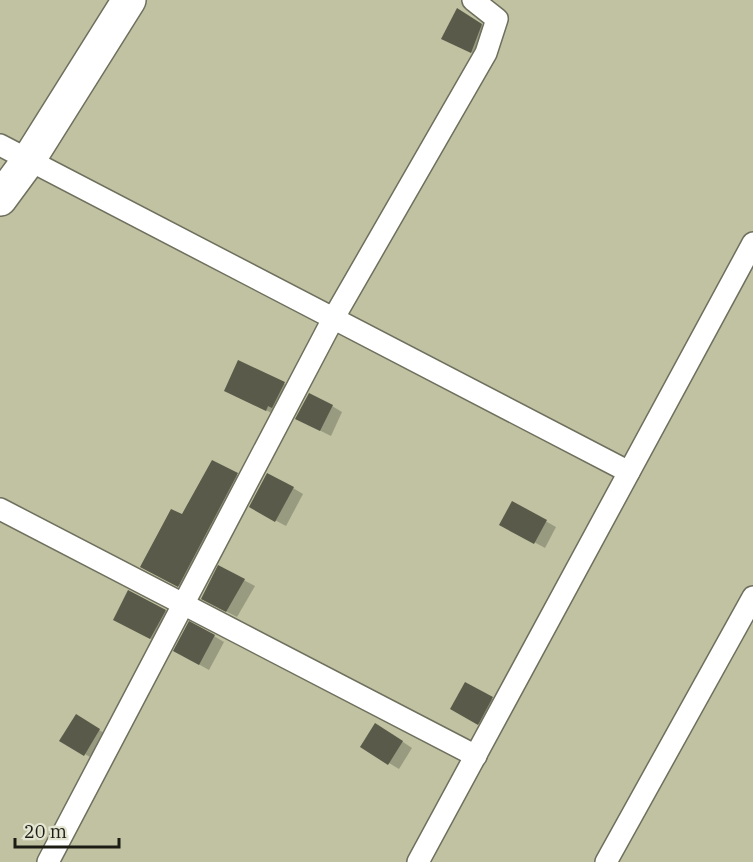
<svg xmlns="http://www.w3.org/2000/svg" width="753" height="862" viewBox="0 0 753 862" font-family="'IBM Plex Serif',serif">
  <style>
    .green { fill: #c0c2a2 }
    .shadow { fill: #0003 }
    .building { fill: #595a49 }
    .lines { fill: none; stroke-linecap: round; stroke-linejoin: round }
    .lane-casing { stroke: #6e6f5d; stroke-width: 24 }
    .street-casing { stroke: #6e6f5d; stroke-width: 36 }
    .lane { stroke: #fff; stroke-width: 21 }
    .street { stroke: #fff; stroke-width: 33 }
  </style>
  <rect width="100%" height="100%" fill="#e5e6d2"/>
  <rect class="green" x="0" y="0" width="753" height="862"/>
  <g class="shadow">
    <path d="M468 16 491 31 481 57 453 44Z"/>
    <path d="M239 362 295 389 276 415 235 396Z"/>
    <path d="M332 406 342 412 331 436 307 424Z"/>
    <path d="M237 475 247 480 188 591 152 572 183 516Z"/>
    <path d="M293 488 303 494 286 526 250 507Z"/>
    <path d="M513 503 556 527 545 548 501 524Z"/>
    <path d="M219 567 255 586 237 617 212 604Z"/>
    <path d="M165 611 175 617 161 644 125 625Z"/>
    <path d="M214 636 224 642 209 670 175 651Z"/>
    <path d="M466 684 502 704 488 729 452 708Z"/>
    <path d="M76 716 109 736 95 760 61 740Z"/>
    <path d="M385 730 412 748 399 769 389 763Z"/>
  </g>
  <g class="building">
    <path d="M457 8 482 24 471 53 441 39Z"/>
    <path d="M238 360 285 382 272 408 268 406 266 411 224 391Z"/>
    <path d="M309 393 333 405 320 431 295 419Z"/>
    <path d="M212 460 238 473 178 587 140 567 171 509 182 514Z"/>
    <path d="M267 473 294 487 275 522 249 507Z"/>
    <path d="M512 501 547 520 534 544 499 525Z"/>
    <path d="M218 565 245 579 226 612 201 599Z"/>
    <path d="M128 590 166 610 150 639 113 620Z"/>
    <path d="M189 621 215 635 199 665 173 651Z"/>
    <path d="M465 682 493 697 478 725 450 709Z"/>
    <path d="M76 714 100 729 84 756 59 741Z"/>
    <path d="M375 723 403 741 388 765 360 747Z"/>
  </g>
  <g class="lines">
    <defs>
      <g id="lane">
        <path d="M0 145 629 472"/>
        <path d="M0 509 476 756"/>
        <path d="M48 862 333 319 486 53 497 19 473 0"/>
        <path d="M418 862 753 243"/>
        <path d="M606 862 753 597"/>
      </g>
      <path id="street" d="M0 199 28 161 129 0"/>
    </defs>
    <use href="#lane" class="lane-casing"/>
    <use href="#street" class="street-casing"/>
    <use href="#lane" class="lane"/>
    <use href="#street" class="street"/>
  </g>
  <path d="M15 838v9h104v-9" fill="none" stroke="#1c1c15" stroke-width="3"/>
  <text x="24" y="838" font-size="18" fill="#1c1c15" stroke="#e5e6d2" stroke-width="4.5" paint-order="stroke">20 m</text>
</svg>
